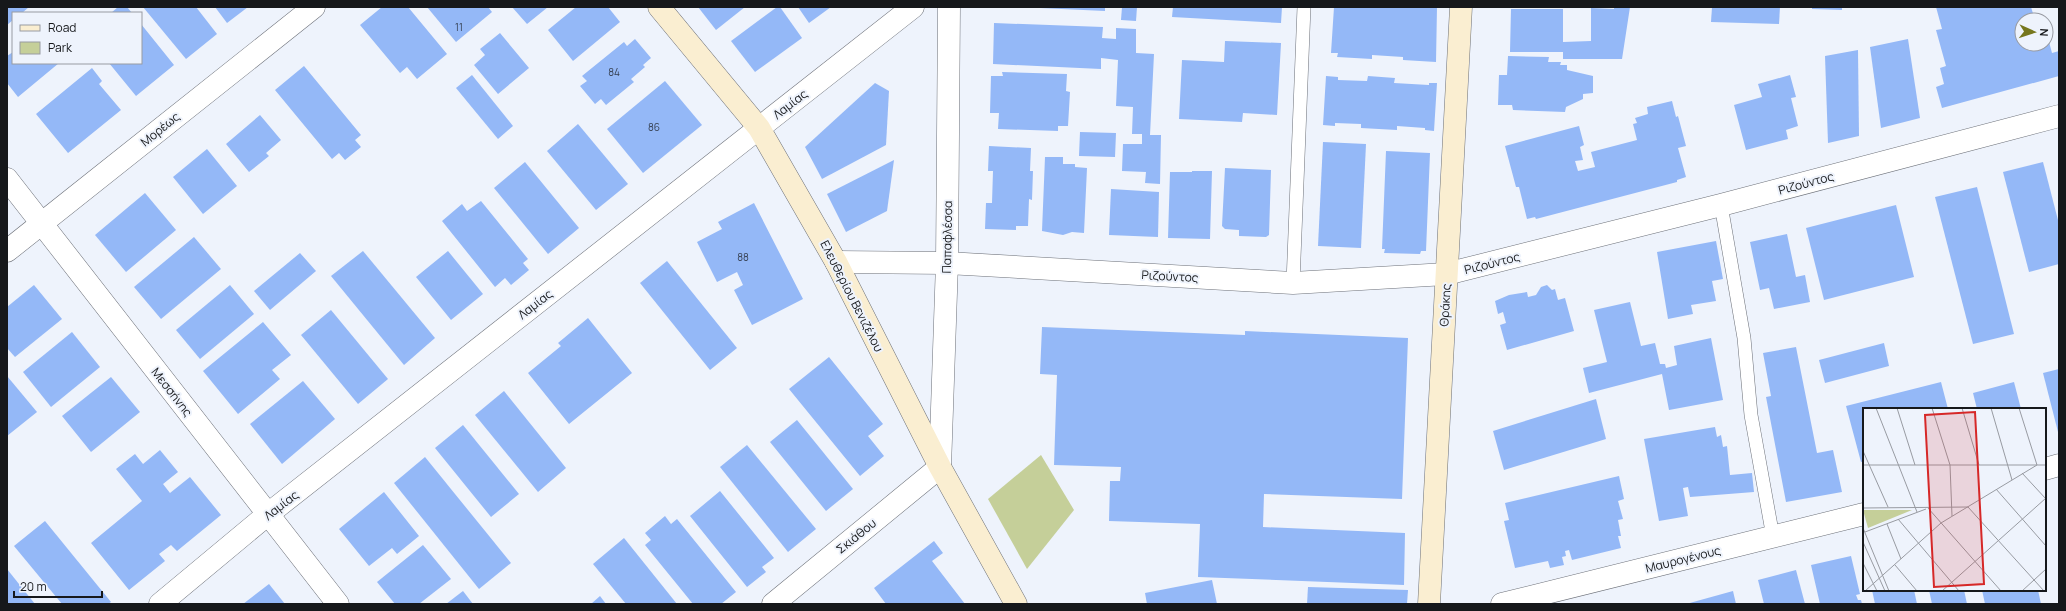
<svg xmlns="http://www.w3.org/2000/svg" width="2066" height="611" viewBox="0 0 2066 611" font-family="Manrope,sans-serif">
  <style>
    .green { fill: #c5cf99 }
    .building { fill: #94b8f7 }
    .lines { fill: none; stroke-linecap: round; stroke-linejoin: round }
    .lane-casing { stroke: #6d7179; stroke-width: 14 }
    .street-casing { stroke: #6d7179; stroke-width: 23 }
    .secondary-casing { stroke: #6d7179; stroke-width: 23 }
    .lane { stroke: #fff; stroke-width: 13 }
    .street { stroke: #fff; stroke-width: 22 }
    .secondary { stroke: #faeed1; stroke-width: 22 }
    .labels { text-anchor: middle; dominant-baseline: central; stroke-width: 4; stroke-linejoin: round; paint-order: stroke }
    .number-label { font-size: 10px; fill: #364052 }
    .street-label { font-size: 12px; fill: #16181b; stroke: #eef3fc }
    .inset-road { fill: none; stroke: #989ba2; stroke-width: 1 }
    .view { fill: #d62828; fill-opacity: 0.15; stroke: #d62828; stroke-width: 2 }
    .inset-edge { fill: none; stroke: #16181b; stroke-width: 2 }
  </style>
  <rect width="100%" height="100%" fill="#eef3fc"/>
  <path class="green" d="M1041 455 1074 510 1027 569 988 499Z"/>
  <g class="building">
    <path d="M7 7H29L22 13H13V20L7 25Z"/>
    <path d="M118 7H127L132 13H111Z"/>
    <path d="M143 7H196L217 34 186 59Z"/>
    <path d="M215 7H248L227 23Z"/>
    <path d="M382 7H408L447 54 417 79 407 67 400 73 360 25Z"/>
    <path d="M427 7H488L492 12 456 42Z"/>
    <path d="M512 7H548L527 24Z"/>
    <path d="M576 7H608L620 22 573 61 548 30Z"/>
    <path d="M698 7H745L716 30Z"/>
    <path d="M777 7H780L802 38 755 72 731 41Z"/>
    <path d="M798 7H831L809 23Z"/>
    <path d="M1018 7H1105V11Z"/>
    <path d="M1122 7H1137L1136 21 1121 20Z"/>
    <path d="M1173 7H1282L1281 23 1172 17Z"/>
    <path d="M1334 7H1437L1436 62 1403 60V57L1372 55V59L1337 57 1338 53H1331Z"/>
    <path d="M1614 7H1630L1622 59H1563V52H1510L1511 9H1563V42L1591 41V8L1614 9Z"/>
    <path d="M1712 7H1780L1779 24 1711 22Z"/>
    <path d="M1812 7H1842V10L1812 9Z"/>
    <path d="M1936 7H2031L2035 20H2022V44H2046V38H2048L2052 53 2059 51V76L1942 108 1936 87 1944 84 1940 68 1946 66 1936 30 1942 29Z"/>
    <path d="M994 23 1103 27 1102 38 1116 39V28L1136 29V53L1154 54 1150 135H1161L1160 184 1145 183 1146 172 1122 171 1123 144H1142V134H1132L1133 107 1116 106 1118 60 1101 58V69L993 64Z"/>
    <path d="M141 24 174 65 136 96 109 63H141Z"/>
    <path d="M500 33 529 68 498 94 474 65 485 55 480 49Z"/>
    <path d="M635 39 651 58 643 65 645 67 631 79 634 82 606 105 601 99 595 104 580 86 587 81 582 76 624 42 627 46Z"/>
    <path d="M1908 39 1920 118 1881 128 1870 47Z"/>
    <path d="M1225 41 1281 43 1277 115 1243 113 1242 122 1179 119 1182 60 1224 62Z"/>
    <path d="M1858 50 1859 136 1828 143 1825 56Z"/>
    <path d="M13 52V63H59L18 97 7 83V56Z"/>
    <path d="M1508 56 1549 57 1548 62H1561L1560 65H1567V70L1593 76V93L1583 94V99L1566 107 1565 112 1513 110 1512 105H1498L1499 75H1507Z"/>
    <path d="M304 66 361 135 355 140 361 147 345 160 339 153 332 159 275 90Z"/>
    <path d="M92 68 102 81 99 84 121 110 68 153 36 114Z"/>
    <path d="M1002 72 1067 74 1066 91 1070 92 1068 126H1058V131L998 129 999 113H990L991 76H1003Z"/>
    <path d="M472 75 513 126 498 139 456 88Z"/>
    <path d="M1790 75 1796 97 1791 98 1798 126 1786 130 1788 139 1746 150 1734 105 1762 97 1758 84Z"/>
    <path d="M1326 76 1338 77V80L1367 81 1368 76 1395 78 1394 83 1429 85V83H1437L1434 131 1425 130V128L1397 126V130L1361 128V124L1335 123V126L1323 125Z"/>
    <path d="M665 81 702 125 643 173 607 129Z"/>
    <path d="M875 83 889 91 886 145 822 179 805 147Z"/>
    <path d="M1672 101 1676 117 1678 116 1686 146 1678 148 1686 177 1677 180V182L1536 219 1535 217 1527 219 1519 187H1516L1505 146 1579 126 1584 145 1580 147 1583 160 1575 161 1578 171 1595 167 1591 152 1637 140 1633 124 1637 123 1635 118 1648 114 1647 107Z"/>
    <path d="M260 115 281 140 266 153 269 156 249 172 226 144Z"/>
    <path d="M578 124 628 184 596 210 547 151Z"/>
    <path d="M1080 132 1116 133 1115 157 1079 156Z"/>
    <path d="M1323 142 1366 144 1361 248 1318 246Z"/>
    <path d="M989 146 1031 148 1030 171H1033L1032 200 1029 199 1028 226H1016V230L985 229 986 203H992L993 171H988Z"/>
    <path d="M207 149 237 186 203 214 173 177Z"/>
    <path d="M1386 151 1430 153 1426 251H1421L1420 254 1384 253 1385 249H1382Z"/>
    <path d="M1045 157H1063V164H1075V167L1087 168 1084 233 1072 232 1063 235 1042 231Z"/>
    <path d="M894 160 887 211 846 232 827 194Z"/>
    <path d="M525 162 579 228 548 254 494 188Z"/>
    <path d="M2043 162 2059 224V264L2029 272 2003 172Z"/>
    <path d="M1225 168 1271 170 1269 235 1266 237 1239 236V230L1225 229 1222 226Z"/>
    <path d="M1192 171H1212L1210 239 1168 238 1170 172H1192Z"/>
    <path d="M1977 187 2014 334 1973 344 1935 197Z"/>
    <path d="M1111 189 1159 192 1158 237 1109 235Z"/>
    <path d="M145 193 176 230 126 272 95 235Z"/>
    <path d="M481 201 528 259 523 263 529 270 511 285 505 278 495 287 442 221 462 204 467 211Z"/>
    <path d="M754 203 803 299 752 325 734 290 743 285 737 272 717 282 697 242 722 229 718 222Z"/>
    <path d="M1896 205 1914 277 1824 300 1806 228Z"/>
    <path d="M1787 234 1796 277 1805 275 1810 302 1774 309 1769 288 1760 290 1750 242Z"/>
    <path d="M194 237 221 269 161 319 134 287Z"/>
    <path d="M1716 241 1723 279 1712 281 1716 301 1691 305 1693 314 1668 319 1657 252Z"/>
    <path d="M363 251 435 338 404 365 331 276Z"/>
    <path d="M448 251 483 294 451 320 416 277Z"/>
    <path d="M300 253 316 271 270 310 254 291Z"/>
    <path d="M667 261 737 348 710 370 640 283Z"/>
    <path d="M34 285 62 319 15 357 7 348V307Z"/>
    <path d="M230 285 254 314 200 359 176 330Z"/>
    <path d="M1547 285 1552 290 1555 289 1558 300 1565 298 1574 331 1507 350 1500 325 1506 323 1503 312 1498 314 1495 301 1509 295 1527 292 1528 297 1536 295 1541 287Z"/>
    <path d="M1630 302 1641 346 1655 343 1660 364H1665L1666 368 1677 365 1674 346 1711 338 1723 400 1669 410 1662 374 1589 393 1583 368 1607 362 1594 310Z"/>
    <path d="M331 310 388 379 358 404 301 335Z"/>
    <path d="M588 318 632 373 569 424 528 373 561 346 558 343Z"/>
    <path d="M263 322 291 355 272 370 280 379 238 414 203 371Z"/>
    <path d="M1042 327 1245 335V331L1408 338 1402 499 1264 494 1263 527 1405 533 1404 585 1198 577 1200 524 1109 521 1110 481H1120L1121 467 1054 465 1057 375 1040 374Z"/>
    <path d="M72 332 100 367 51 407 23 372Z"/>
    <path d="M1884 343 1889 366 1825 383 1819 360Z"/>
    <path d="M1796 347 1817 453 1833 450 1842 492 1786 502 1766 397 1771 396 1763 353Z"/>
    <path d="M829 357 883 424 868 436 884 456 860 476 789 389Z"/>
    <path d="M2059 369V432H2058L2043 373Z"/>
    <path d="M7 376 37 412 7 436Z"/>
    <path d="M111 377 140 412 91 452 62 416Z"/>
    <path d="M303 381 335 419 282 464 250 424Z"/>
    <path d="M1941 382 1948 409H1864V461L1861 462 1846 406Z"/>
    <path d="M2014 382 2021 409H1977L1973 393Z"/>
    <path d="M504 391 566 468 538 492 475 415Z"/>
    <path d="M1596 399 1606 439 1504 470 1493 431Z"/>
    <path d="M797 420 853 489 826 511 770 442Z"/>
    <path d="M463 425 519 494 491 517 435 448Z"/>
    <path d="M1715 427 1717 437 1721 435 1723 447 1727 446 1730 475 1752 473 1754 492 1690 497 1688 487 1683 488 1688 516 1659 521 1644 439Z"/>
    <path d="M747 445 816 529 788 552 720 467Z"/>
    <path d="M160 450 178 472 163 484 170 493 190 477 221 515 177 551 171 545 159 554 165 561 129 590 91 543 142 501 116 469 135 454 143 464Z"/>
    <path d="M425 457 511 563 479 589 394 483Z"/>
    <path d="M1619 476 1624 499 1618 501 1623 519 1618 520 1621 536H1618L1621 548 1572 560 1569 550 1565 551 1566 556 1562 557 1564 565 1550 568 1548 561 1515 568 1504 521 1509 520 1505 503Z"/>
    <path d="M720 491 774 558 762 567 766 572 747 587 690 516Z"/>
    <path d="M384 492 419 536 397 554 392 548 369 566 339 529Z"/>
    <path d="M665 516 671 524 677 519 736 592 721 604H693L645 545 651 540 645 533Z"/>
    <path d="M45 521 111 602 108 604H62L14 546Z"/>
    <path d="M624 538 677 604H626L593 564Z"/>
    <path d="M934 541 943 553 932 561 965 604H886L874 588Z"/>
    <path d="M423 545 451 579 419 604H395L377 582Z"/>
    <path d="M1851 556 1860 594 1856 595 1858 600H1861L1862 604H1820L1811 565Z"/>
    <path d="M7 569 35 604H7Z"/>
    <path d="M1796 570 1805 604H1764L1758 580Z"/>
    <path d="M1212 580 1217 604H1147L1145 593Z"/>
    <path d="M269 584 285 604H243Z"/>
    <path d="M1308 587 1408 590 1407 604H1307Z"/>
    <path d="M1872 590H1914L1917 604H1875Z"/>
    <path d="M1929 590H1964L1967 604H1932Z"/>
    <path d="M1982 590H2038L2041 604H1985Z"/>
    <path d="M463 591 473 604H446Z"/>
    <path d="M1733 591 1736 604H1686Z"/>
    <path d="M600 596 606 604H591Z"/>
  </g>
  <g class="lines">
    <defs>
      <g id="lane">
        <path d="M1721 205 1744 338 1751 415 1773 537"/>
        <path d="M1293 283 1304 7"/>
      </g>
      <g id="street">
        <path d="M7 179 338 604"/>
        <path d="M7 251 314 7"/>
        <path d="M836 262 947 263 1293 283 1446 274 1721 205 2059 116"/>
        <path d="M2045 469 2059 465"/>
        <path d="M160 604 267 515 913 7"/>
        <path d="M773 604 940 467 947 263 949 7"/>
        <path d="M1502 604 1864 514"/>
      </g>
      <g id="secondary">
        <path d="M659 7 759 128 836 262 940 467 1016 604"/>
        <path d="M1429 604 1461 7"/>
      </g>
    </defs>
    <use href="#lane" class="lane-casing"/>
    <use href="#street" class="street-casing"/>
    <use href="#secondary" class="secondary-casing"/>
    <use href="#lane" class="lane"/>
    <use href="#street" class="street"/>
    <use href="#secondary" class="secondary"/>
  </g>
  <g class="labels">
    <g class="number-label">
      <text x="459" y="27">11</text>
      <text x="614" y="72">84</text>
      <text x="654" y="127">86</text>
      <text x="743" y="257">88</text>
    </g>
    <g class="street-label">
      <text transform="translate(790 104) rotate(-38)">Λαμίας</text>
      <text transform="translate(160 129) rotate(-39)">Μορέως</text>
      <text transform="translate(1806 183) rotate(-15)">Ριζούντος</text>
      <text transform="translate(947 237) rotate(-89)">Παπαφλέσσα</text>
      <text transform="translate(1492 263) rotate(-14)">Ριζούντος</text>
      <text transform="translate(1170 276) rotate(3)">Ριζούντος</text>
      <text transform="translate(852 296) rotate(63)">Ελευθερίου Βενιζέλου</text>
      <text transform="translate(535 304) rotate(-38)">Λαμίας</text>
      <text transform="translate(1445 305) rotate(-87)">Θράκης</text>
      <text transform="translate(172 392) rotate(52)">Μεσσήνης</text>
      <text transform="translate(281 505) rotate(-38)">Λαμίας</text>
      <text transform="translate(856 536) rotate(-39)">Σκιάθου</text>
      <text transform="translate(1683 559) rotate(-14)">Μαυρογένους</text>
    </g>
  </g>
  <g transform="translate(1863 408)">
    <rect width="183" height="183" fill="#eef3fc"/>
    <path d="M0 102H49L5 120Z" fill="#c5cf99"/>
    <path class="inset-road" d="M13 0 54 104M34 0 52 57M69 0 87 57 89 108M99 0 116 57M128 0 149 72M156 0 174 57M0 43 25 99M0 57H183M159 65 183 91M133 81 183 138M105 99 181 183M0 100 105 99M65 100 138 183M35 111 96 183M24 116 38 151M0 120 26 183M2 124 63 101M0 134 22 183M0 155 14 183M32 157 54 183M2 183 78 115 174 57M79 183 183 90M159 183 183 161"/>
    <path class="view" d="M112 4 121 176 71 179 62 7Z"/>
    <rect width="183" height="183" class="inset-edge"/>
  </g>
  <rect width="2066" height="611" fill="none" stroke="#16181b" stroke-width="16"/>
  <rect x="12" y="12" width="130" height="52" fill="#eef3fc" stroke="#989ba2"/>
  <rect x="20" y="25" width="20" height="6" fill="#faeed1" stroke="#989ba2"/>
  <text x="48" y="32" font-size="12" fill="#16181b">Road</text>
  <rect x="20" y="42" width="20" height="12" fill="#c5cf99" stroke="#989ba2"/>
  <text x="48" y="52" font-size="12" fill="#16181b">Park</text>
  <g transform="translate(2034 32) rotate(93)"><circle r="19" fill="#eef3fc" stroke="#989ba2"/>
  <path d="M0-3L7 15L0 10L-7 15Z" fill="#76771e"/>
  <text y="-6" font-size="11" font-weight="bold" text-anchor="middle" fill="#16181b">N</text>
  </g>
  <path d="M14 591v6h88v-6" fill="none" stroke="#16181b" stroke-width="2"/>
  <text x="20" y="591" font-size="12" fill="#16181b" stroke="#eef3fc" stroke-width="3" paint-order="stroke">20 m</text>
</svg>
